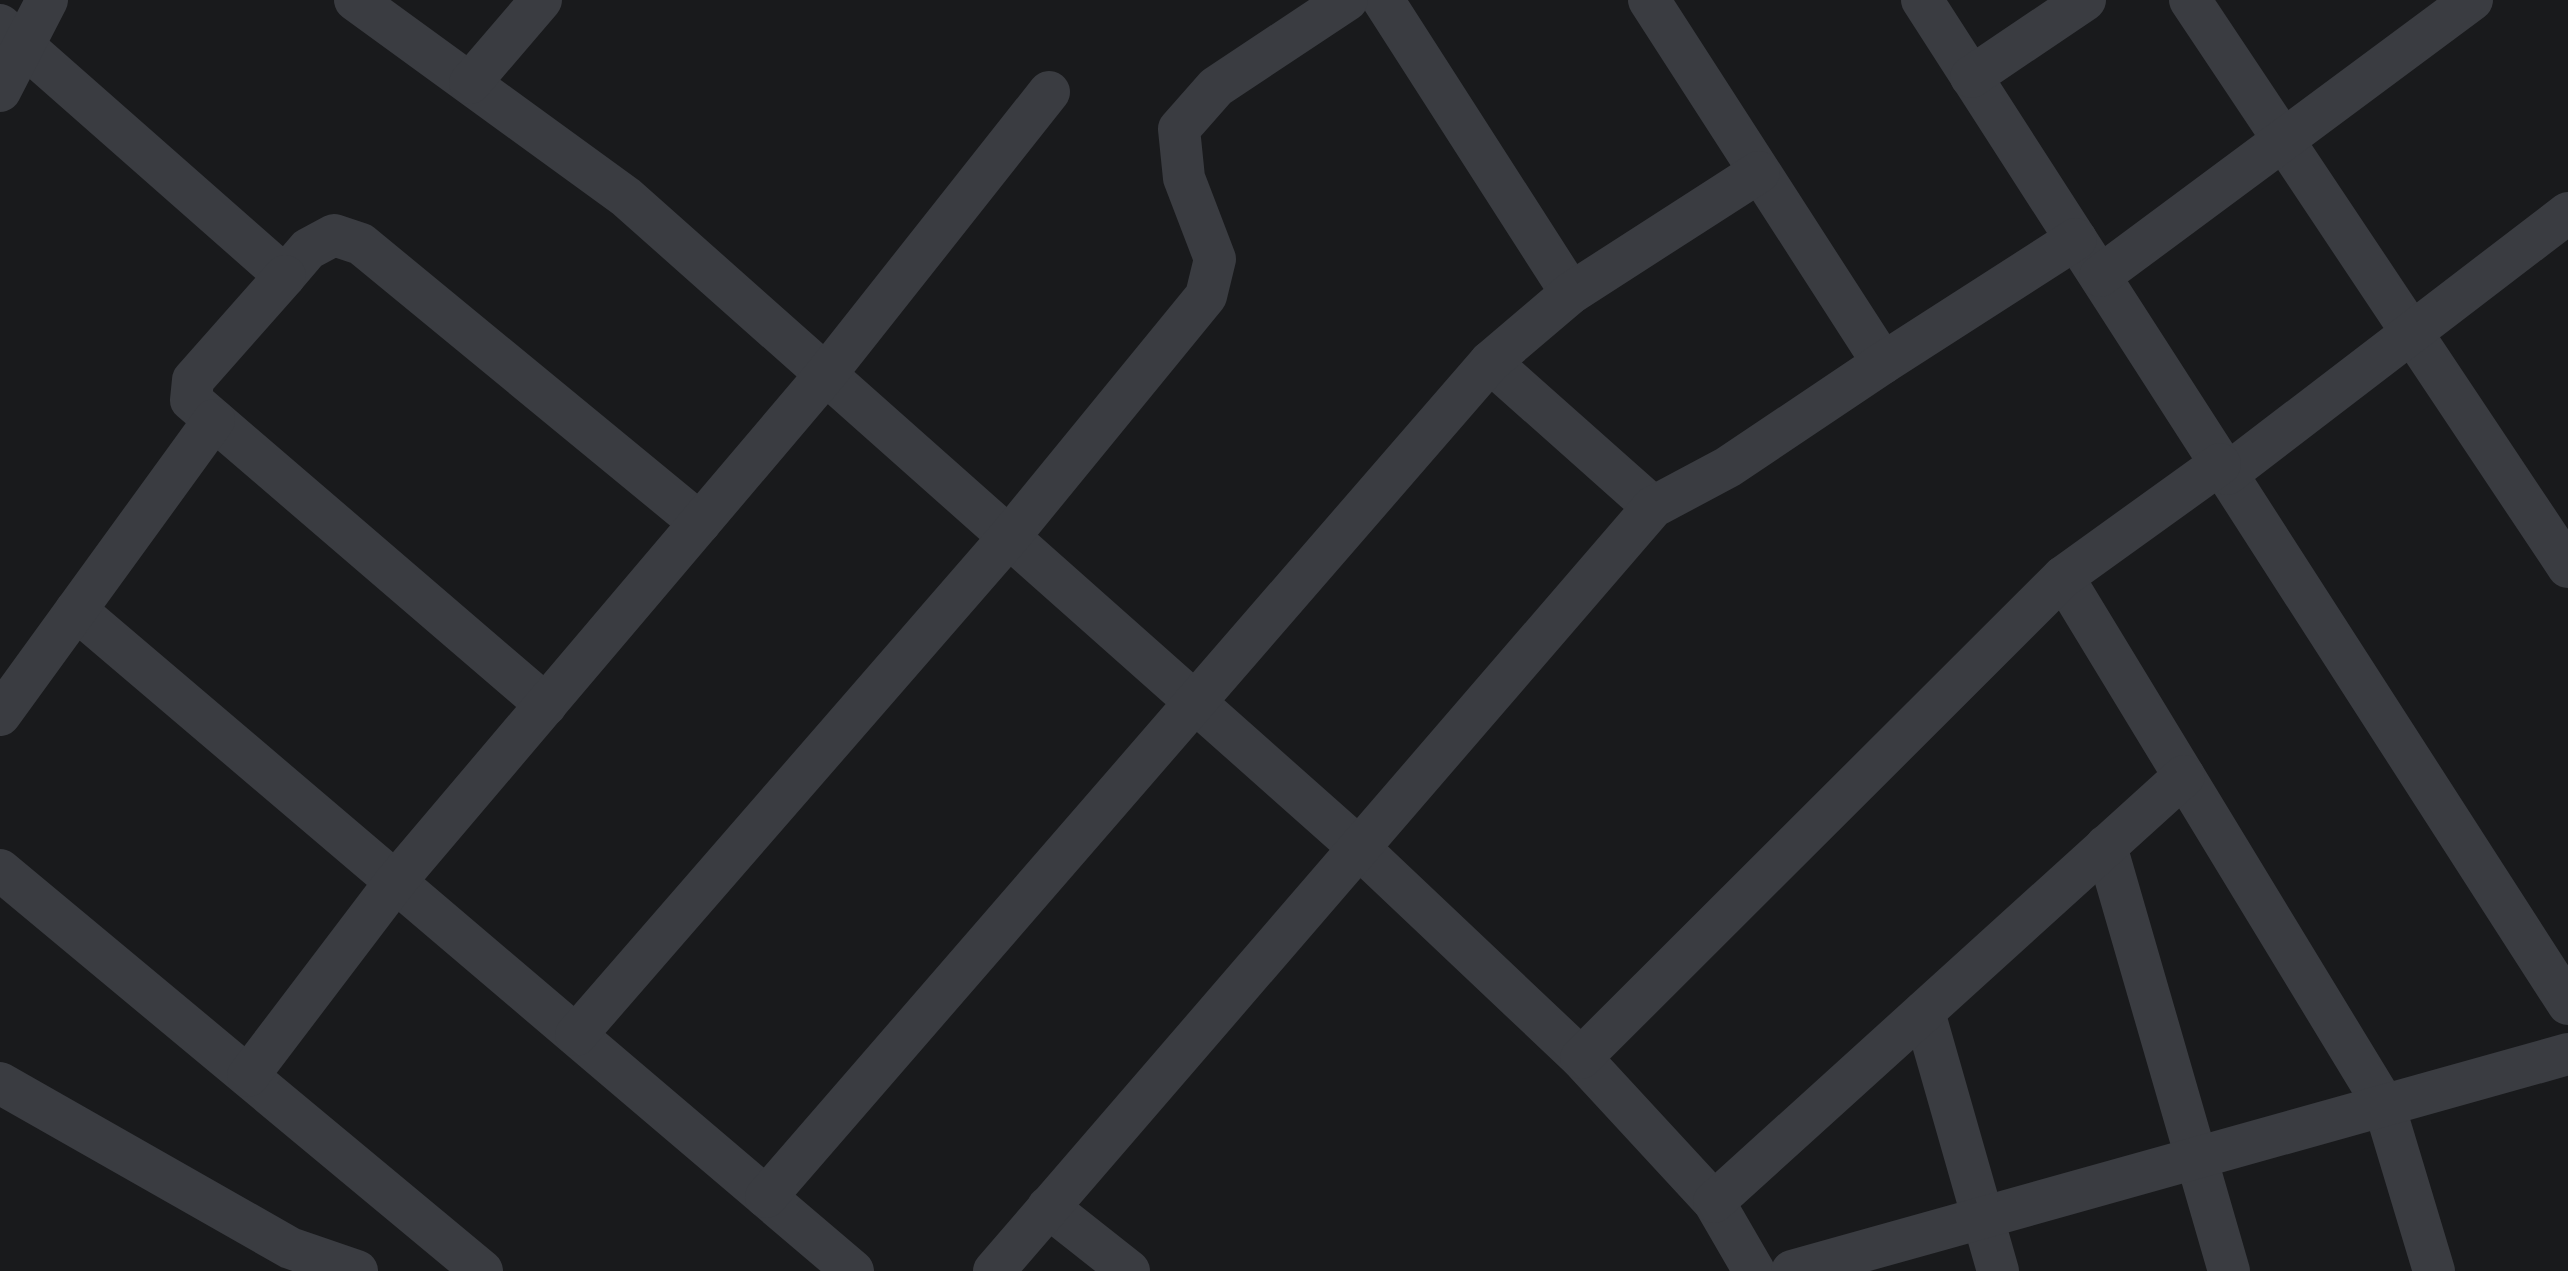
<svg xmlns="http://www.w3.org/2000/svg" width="2568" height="1271" viewBox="0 0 2568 1271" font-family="'PT Sans Narrow',sans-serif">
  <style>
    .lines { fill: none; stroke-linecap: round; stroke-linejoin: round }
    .minor { stroke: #3a3c41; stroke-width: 42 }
  </style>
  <rect width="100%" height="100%" fill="#191a1c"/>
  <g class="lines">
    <g class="minor">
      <path d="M355 0 626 197 1358 847 1581 1058 1714 1202 1754 1271"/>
      <path d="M1383 0 1571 293"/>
      <path d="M1649 0 1883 363"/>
      <path d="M1922 0 2568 1004"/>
      <path d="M2190 0 2568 567"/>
      <path d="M0 25 285 276 308 249 334 235 361 244 700 523"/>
      <path d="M1971 77 2085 0"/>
      <path d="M470 83 541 0"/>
      <path d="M0 91 47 0"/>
      <path d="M285 276 193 380 191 400 546 705"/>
      <path d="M2100 276 2472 0"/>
      <path d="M1490 362 1653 507"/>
      <path d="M2227 474 2568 213"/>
      <path d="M2063 577 2384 1105 2434 1271"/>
      <path d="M76 610 853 1271"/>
      <path d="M0 715 214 420"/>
      <path d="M2106 846 2229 1271"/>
      <path d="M0 870 482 1271"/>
      <path d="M1924 1012 1998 1271"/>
      <path d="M576 1035 1009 537 1206 296 1215 259 1184 178 1179 129 1216 87 1347 0"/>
      <path d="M1581 1058 2063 577 2220 464"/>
      <path d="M248 1076 396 881 826 374 1049 92"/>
      <path d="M0 1083 290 1248 357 1271"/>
      <path d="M766 1197 1490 362 1571 293 1759 172"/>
      <path d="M1714 1202 2184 776"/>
      <path d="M1048 1207 1129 1271"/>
      <path d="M994 1271 1653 507 1728 467 1883 363 2076 239"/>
      <path d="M1792 1271 2568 1054"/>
    </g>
  </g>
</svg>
